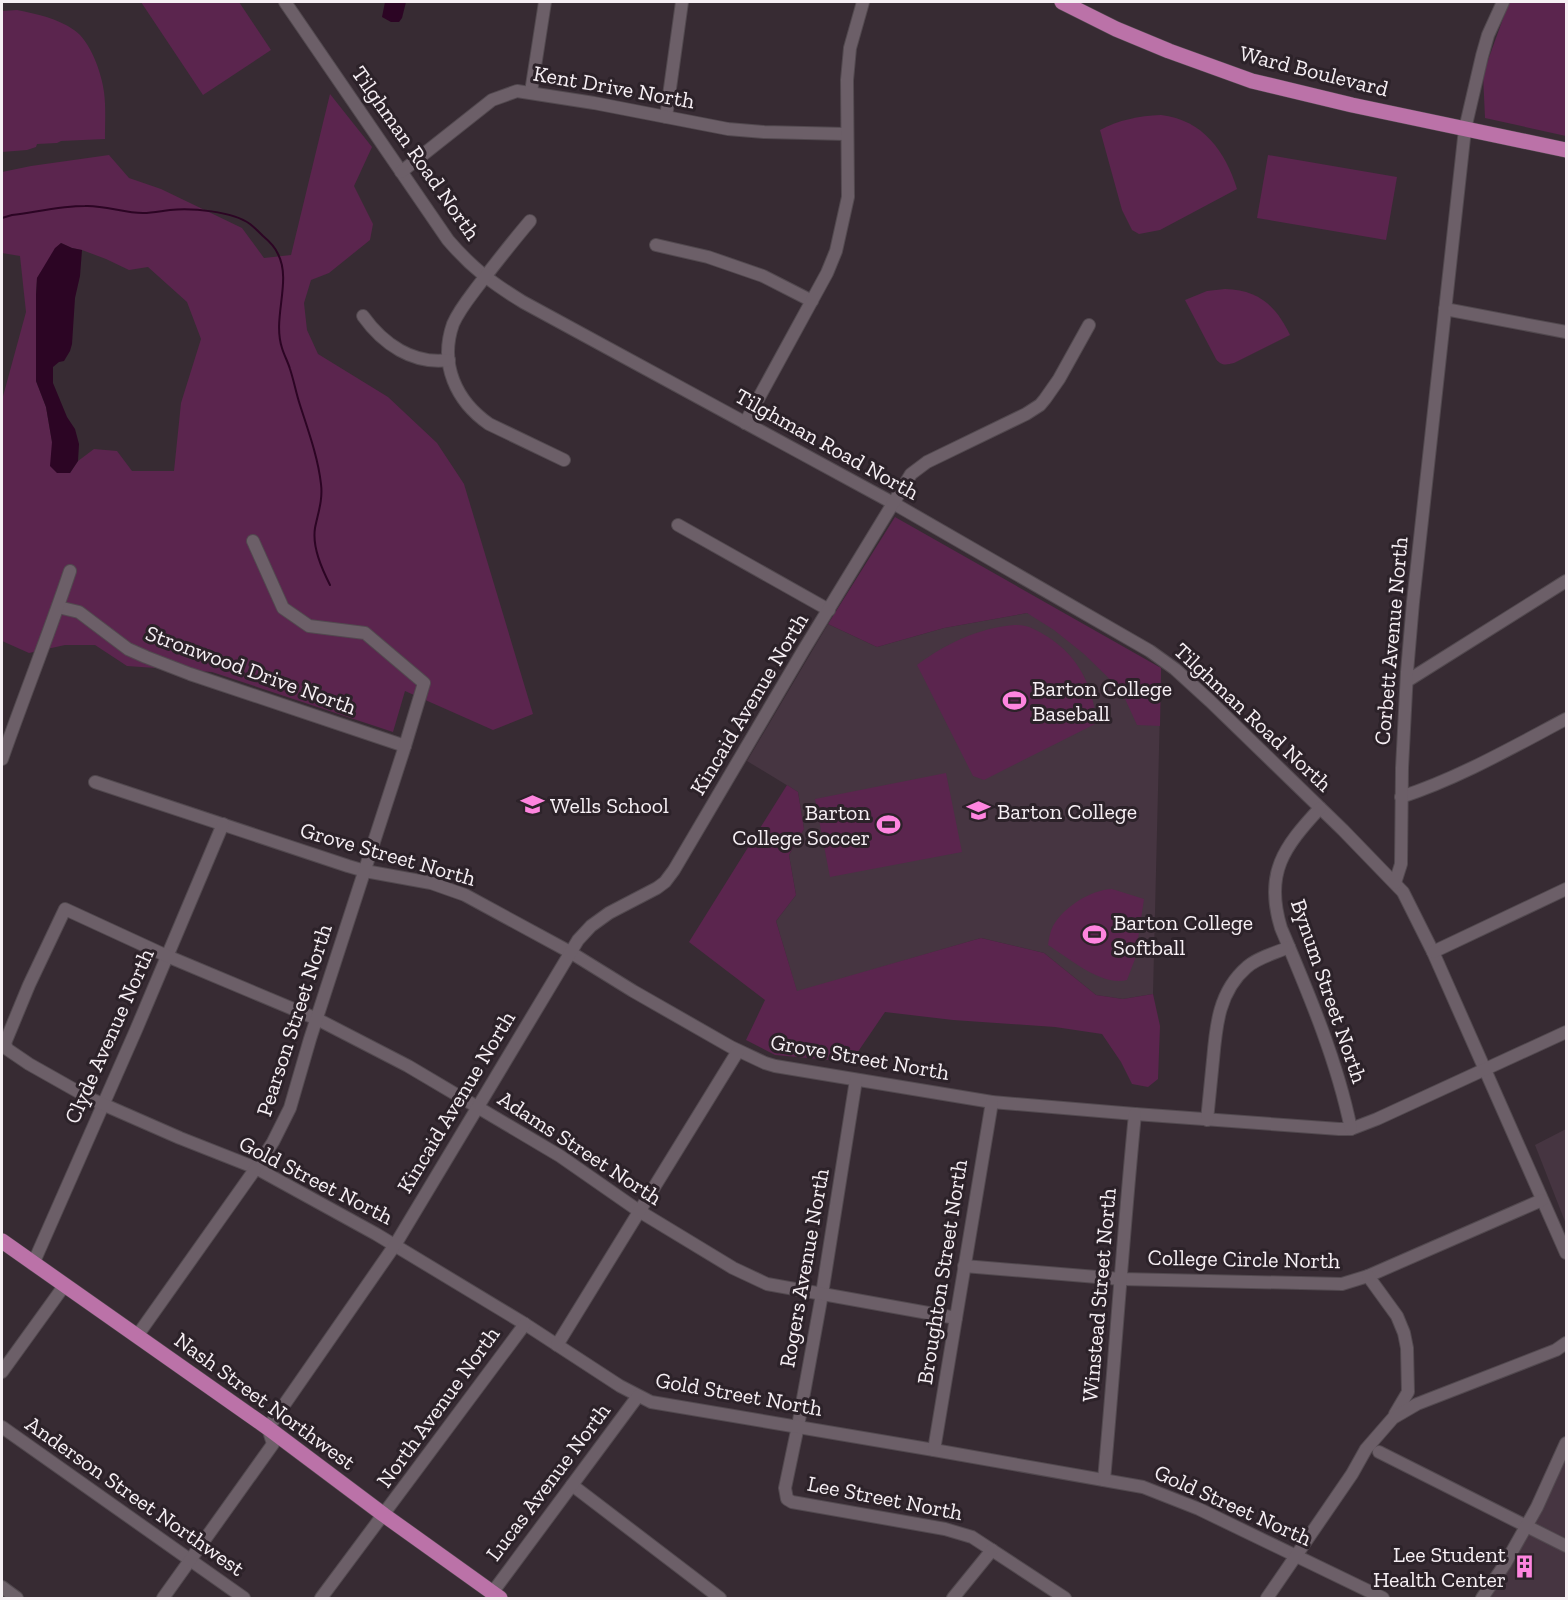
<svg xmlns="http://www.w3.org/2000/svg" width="1568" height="1600" viewBox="0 0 1568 1600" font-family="'Zilla Slab',serif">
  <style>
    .built { fill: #463541 }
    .green { fill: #5b254e; fill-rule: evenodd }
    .water { fill: #2c0524 }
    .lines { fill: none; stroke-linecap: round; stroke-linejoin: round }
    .stream { stroke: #2c0524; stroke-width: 2 }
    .minor-casing { stroke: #52494f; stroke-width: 14 }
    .major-casing { stroke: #52494f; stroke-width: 16 }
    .minor { stroke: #6c5f68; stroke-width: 12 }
    .major { stroke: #bb72a8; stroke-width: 15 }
    .labels { text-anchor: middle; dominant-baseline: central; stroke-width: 6; stroke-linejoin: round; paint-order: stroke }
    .street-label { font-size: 22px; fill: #f6eff4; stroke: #2c2229 }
    .poi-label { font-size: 22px; fill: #f6eff4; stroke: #2c2229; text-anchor: start }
  </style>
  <rect width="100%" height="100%" fill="#372b33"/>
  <g class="built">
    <path d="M1027 613 1161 668 1153 994 1123 999 1096 995 1044 953 981 938 797 992 776 921 796 895 789 855 804 829 798 792 747 761 828 624 877 647 944 628Z"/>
    <path d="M1566 1129V1224L1535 1145Z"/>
    <path d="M1566 1456V1598H1488Z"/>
  </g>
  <g class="green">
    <path d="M141 2H239L271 50 203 95Z"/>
    <path d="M1509 2H1566V136L1485 118 1483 74Z"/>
    <path d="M17 10C37 14 57 18 74 30 90 40 102 74 104 92 106 107 105 123 105 139L61 141 57 143 37 144 36 147 27 150 2 152V11Z"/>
    <path d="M330 94 372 147 354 186 373 224 370 240 329 273 311 280 304 303 307 330 318 354 388 397 437 443 464 484 533 714 493 730 405 691 393 732 212 672 127 666 95 645H65L29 653 2 641V400L26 312 20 256 2 253V172L31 166 109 155 129 178 161 189 242 228 264 258 291 255ZM61 243 72 248 82 250 106 259 129 270 148 267 187 302 201 339 181 403 174 471H132L117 451 94 449 78 461 70 473 52 454V442L46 407 36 381V295L37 278Z"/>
    <path d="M1161 115C1203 120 1225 151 1237 189L1160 230 1139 234 1132 230 1122 210 1100 130C1119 120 1138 116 1161 115Z"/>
    <path d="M1268 155 1397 177 1386 240 1257 218Z"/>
    <path d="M1225 289C1259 290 1276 306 1290 335L1234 363C1226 365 1221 366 1216 359L1185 300 1207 291Z"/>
    <path d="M895 517 1161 668 1160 726 1137 725 1121 690 1084 654 1054 630 1027 613 944 628 877 647 828 624Z"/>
    <path d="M1014 625C1027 624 1037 630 1048 637 1080 658 1092 686 1097 723L984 780 973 776 917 665C945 644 978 628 1014 625Z"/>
    <path d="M946 773 962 852 830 877 815 799Z"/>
    <path d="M787 785 798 792 804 829 789 855 796 895 776 921 797 991 981 938 1044 953 1096 995 1123 999 1153 994 1160 1026 1158 1079 1148 1087 1132 1084 1121 1062 1102 1034 1055 1027 953 1020 885 1012 851 1062 775 1055 746 1040 765 1000 689 942Z"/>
    <path d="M1112 889 1144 899 1135 959 1127 980C1102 987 1069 958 1048 945 1049 938 1050 932 1053 926 1064 907 1090 890 1112 889Z"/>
  </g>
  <g class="water">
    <path d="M385 2H406L402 18 399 22H391L382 17Z"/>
    <path d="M61 243 72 248 82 250 80 276 75 298 72 344 70 351 64 361 59 362 53 367V383L67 417 75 429 79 444 78 461 70 473H57L50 466 52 442 46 407 36 381V295L37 278 55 248Z"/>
  </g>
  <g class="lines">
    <path class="stream" d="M2 218 12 215C36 212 61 206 85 206 104 205 124 213 143 213 153 213 161 211 170 210 192 208 232 211 250 224 255 228 259 232 263 236 269 241 275 247 278 254 292 281 272 318 282 348 284 355 288 362 290 369 294 381 296 393 300 405 308 430 318 457 321 484 323 500 318 513 315 528 312 547 322 569 330 585"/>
    <defs>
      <g id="minor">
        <path d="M285 2 448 240C472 268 492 283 523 302L893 503 1150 651 1175 669 1210 701 1343 830 1403 892 1433 952 1566 1253"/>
        <path d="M531 92 545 2"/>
        <path d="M666 117 682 2"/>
        <path d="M401 172 492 100 517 91 594 103 728 129 764 132 846 134"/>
        <path d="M530 221C512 242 495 264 478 286 469 298 459 310 453 324 439 364 456 401 489 424L564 460"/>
        <path d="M656 245 708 257 763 276 812 301"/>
        <path d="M1445 309 1566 332"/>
        <path d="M363 316C383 344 413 365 449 360"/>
        <path d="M745 423 827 273 836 251 848 197 847 80 850 48 863 2"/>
        <path d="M678 525 829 610"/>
        <path d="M58 607 79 612 128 649 146 657 190 674 405 746"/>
        <path d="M1407 681 1566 581"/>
        <path d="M2 759C24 696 49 634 70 571"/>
        <path d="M95 782 348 866 365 871 431 883 465 895 570 952 633 991 731 1047 765 1063 775 1066 992 1102 1135 1114 1339 1129H1351L1377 1119 1566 1032"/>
        <path d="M1401 797C1459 778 1513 747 1566 719"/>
        <path d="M1320 808C1284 847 1264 873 1281 928 1308 992 1337 1060 1351 1129"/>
        <path d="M1395 883 1401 864 1402 768 1407 672 1413 602 1465 129 1482 56 1488 35 1503 2"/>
        <path d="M1433 952 1566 889"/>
        <path d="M856 1080 822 1294 798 1426 785 1488 787 1499 792 1502 945 1529 972 1537 1065 1598"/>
        <path d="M1207 1120C1209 1100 1211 1080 1213 1060 1216 1025 1219 991 1247 967 1258 957 1276 953 1289 947"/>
        <path d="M33 1264 136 1030 223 824"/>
        <path d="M964 1266 1121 1279 1342 1284 1368 1276 1542 1200"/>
        <path d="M1368 1276 1397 1316 1404 1333 1407 1348 1408 1392 1395 1414"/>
        <path d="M956 1318 767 1284 733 1268 639 1211 560 1156 408 1066 317 1019 167 956 65 909 29 985 5 1043 7 1049 29 1064 91 1099 180 1138 256 1168 376 1234 525 1324 620 1386 651 1402 934 1450 1143 1487 1199 1509 1383 1598"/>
        <path d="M137 1336 256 1168 273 1142 290 1108 310 1039 405 746 424 683 365 633 309 626 283 608 253 541"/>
        <path d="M557 1345 738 1051"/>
        <path d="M2 1372 64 1286"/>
        <path d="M2 1427 244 1598"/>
        <path d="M934 1450 992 1102"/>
        <path d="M1379 1452 1566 1546"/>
        <path d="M1104 1480C1115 1358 1123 1236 1135 1114"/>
        <path d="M572 1485 720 1598"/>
        <path d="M2 1587 17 1598"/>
        <path d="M492 1593 638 1396"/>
        <path d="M163 1598 273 1444 268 1428 395 1245 578 940 591 926 609 913 657 888 665 882 674 870 803 651 911 474 927 462 1026 414 1040 405 1045 399 1059 379 1089 325"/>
        <path d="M321 1598 525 1324"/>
        <path d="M953 1598 992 1550"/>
        <path d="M1267 1598 1352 1474 1366 1449 1393 1418 1417 1404 1556 1350 1566 1343"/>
        <path d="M1482 1598 1505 1564 1537 1507 1566 1443"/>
      </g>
      <g id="major">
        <path d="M1062 2 1116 29 1169 51 1252 81 1352 105 1566 150"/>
        <path d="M2 1241 268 1428 384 1515 500 1598"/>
      </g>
    </defs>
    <use href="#minor" class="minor-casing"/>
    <use href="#major" class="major-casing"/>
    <use href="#minor" class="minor"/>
    <use href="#major" class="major"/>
  </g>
  <defs>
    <symbol id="stadium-bare" viewBox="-9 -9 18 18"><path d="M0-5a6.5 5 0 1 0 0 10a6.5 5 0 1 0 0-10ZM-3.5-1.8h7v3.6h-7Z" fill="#fe85df" stroke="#2c2229" stroke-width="2.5" paint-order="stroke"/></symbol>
    <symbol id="school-bare" viewBox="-9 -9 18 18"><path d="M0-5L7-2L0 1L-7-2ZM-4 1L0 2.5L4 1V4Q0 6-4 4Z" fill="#fe85df" stroke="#2c2229" stroke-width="2.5" paint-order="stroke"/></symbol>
    <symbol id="university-bare" viewBox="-9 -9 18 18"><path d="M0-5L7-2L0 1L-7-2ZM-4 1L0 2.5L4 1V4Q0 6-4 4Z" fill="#fe85df" stroke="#2c2229" stroke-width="2.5" paint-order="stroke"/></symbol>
    <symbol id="building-bare" viewBox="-9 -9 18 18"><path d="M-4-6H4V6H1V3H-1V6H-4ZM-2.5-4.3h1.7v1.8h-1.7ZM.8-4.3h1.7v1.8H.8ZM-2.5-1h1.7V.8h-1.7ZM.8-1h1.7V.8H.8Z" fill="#fe85df" stroke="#2c2229" stroke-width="2.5" paint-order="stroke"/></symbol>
  </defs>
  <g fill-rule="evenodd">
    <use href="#stadium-bare" x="998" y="684" width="33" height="33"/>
    <use href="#school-bare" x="516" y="788" width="33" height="33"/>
    <use href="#university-bare" x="962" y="794" width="33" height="33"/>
    <use href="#stadium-bare" x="872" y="808" width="33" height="33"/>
    <use href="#stadium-bare" x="1078" y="918" width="33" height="33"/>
    <use href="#building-bare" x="1508" y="1550" width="33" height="33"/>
  </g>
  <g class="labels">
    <g class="street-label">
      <text transform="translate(1314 71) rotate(14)">Ward Boulevard</text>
      <text transform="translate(614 87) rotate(10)">Kent Drive North</text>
      <text transform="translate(416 153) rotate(55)">Tilghman Road North</text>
      <text transform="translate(827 444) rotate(29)">Tilghman Road North</text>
      <text transform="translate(1391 641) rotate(-85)">Corbett Avenue North</text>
      <text transform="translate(251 670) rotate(20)">Stronwood Drive North</text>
      <text transform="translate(749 704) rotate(-59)">Kincaid Avenue North</text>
      <text transform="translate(1253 717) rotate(43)">Tilghman Road North</text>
      <text transform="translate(388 854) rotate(16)">Grove Street North</text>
      <text transform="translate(1329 991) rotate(71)">Bynum Street North</text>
      <text transform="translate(294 1020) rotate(-72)">Pearson Street North</text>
      <text transform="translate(109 1036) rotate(-66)">Clyde Avenue North</text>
      <text transform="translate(860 1057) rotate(10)">Grove Street North</text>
      <text transform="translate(456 1102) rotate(-59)">Kincaid Avenue North</text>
      <text transform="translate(580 1148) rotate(33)">Adams Street North</text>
      <text transform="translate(316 1180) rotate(27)">Gold Street North</text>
      <text transform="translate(1244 1259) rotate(1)">College Circle North</text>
      <text transform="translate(804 1268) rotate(-80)">Rogers Avenue North</text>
      <text transform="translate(942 1272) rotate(-81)">Broughton Street North</text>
      <text transform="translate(1099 1295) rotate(-85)">Winstead Street North</text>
      <text transform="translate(739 1394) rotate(10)">Gold Street North</text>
      <text transform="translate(265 1401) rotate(36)">Nash Street Northwest</text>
      <text transform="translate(438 1407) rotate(-54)">North Avenue North</text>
      <text transform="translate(548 1482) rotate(-53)">Lucas Avenue North</text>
      <text transform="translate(135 1496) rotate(35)">Anderson Street Northwest</text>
      <text transform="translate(885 1498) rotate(11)">Lee Street North</text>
      <text transform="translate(1233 1505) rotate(24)">Gold Street North</text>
    </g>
    <g class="poi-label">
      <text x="1032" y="688">Barton College<tspan x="1032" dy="25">Baseball</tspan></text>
      <text x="550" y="805">Wells School</text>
      <text x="997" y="811">Barton College</text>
      <text x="870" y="812" text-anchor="end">Barton<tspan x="870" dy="25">College Soccer</tspan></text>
      <text x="1113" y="922">Barton College<tspan x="1113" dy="25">Softball</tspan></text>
      <text x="1506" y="1554" text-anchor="end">Lee Student<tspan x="1506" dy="25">Health Center</tspan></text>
    </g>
  </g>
  <rect width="1568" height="1600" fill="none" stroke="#f6eff4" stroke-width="6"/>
</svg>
